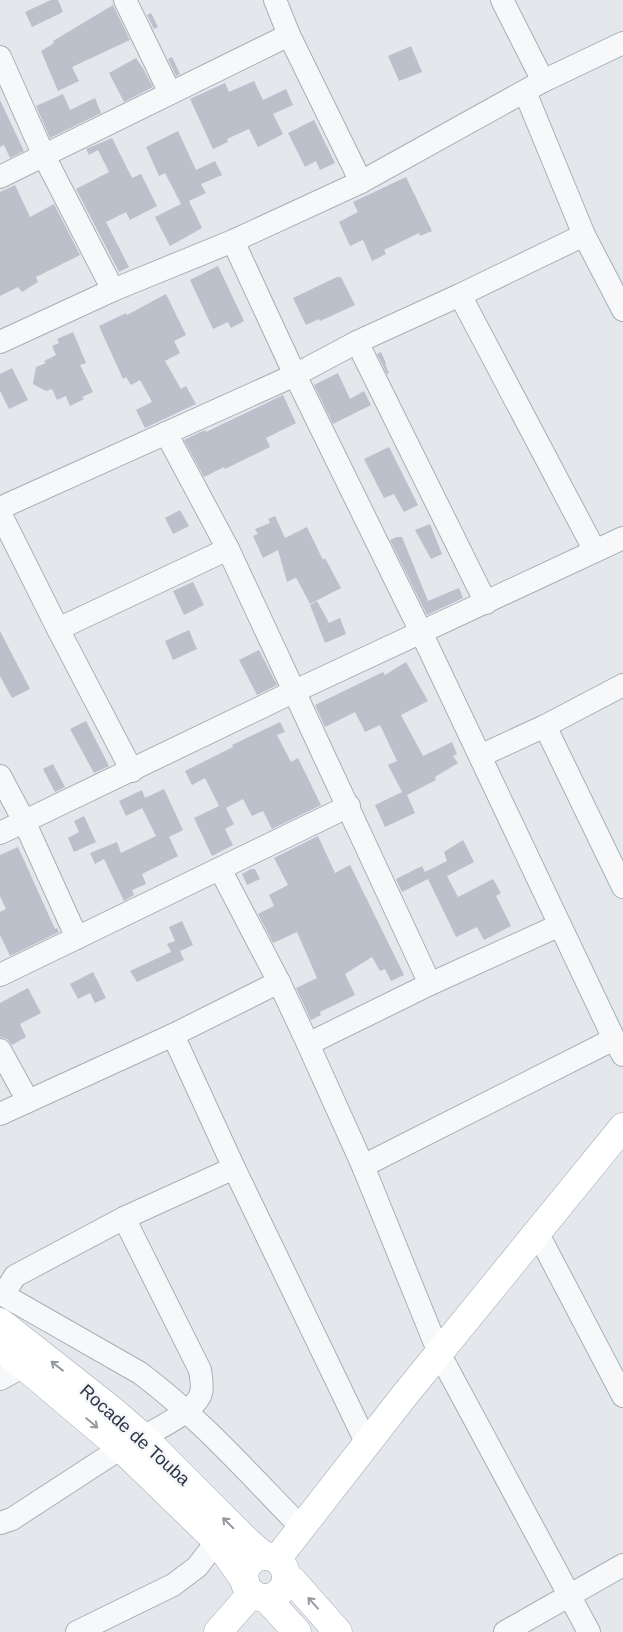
<svg xmlns="http://www.w3.org/2000/svg" width="623" height="1632" viewBox="0 0 623 1632" font-family="Helvetica,sans-serif">
  <style>
    .building { fill: #bbc0ca }
    .lines { fill: none; stroke-linecap: round; stroke-linejoin: round }
    .minor-casing { stroke: #a9aeb7; stroke-width: 24 }
    .major-casing { stroke: #a3abb8; stroke-width: 29 }
    .minor { stroke: #f7f8fa; stroke-width: 22 }
    .major { stroke: #fff; stroke-width: 28 }
    .oneway { stroke: #959aa2 }
    .labels { text-anchor: middle; dominant-baseline: central; stroke-width: 5; stroke-linejoin: round; paint-order: stroke }
    .street-label { font-size: 18px; fill: #2b3445; stroke: #f4f6f9 }
  </style>
  <rect width="100%" height="100%" fill="#e4e7ec"/>
  <g class="building">
    <path d="M51 0H58L63 12 32 27 25 12Z"/>
    <path d="M113 5 130 40 72 67 79 81 58 91 41 51 54 43 53 41Z"/>
    <path d="M151 13 158 27 154 29 147 15Z"/>
    <path d="M411 46 422 72 399 81 388 56Z"/>
    <path d="M172 57 180 74 176 76 168 59Z"/>
    <path d="M136 58 144 70 153 87 124 102 109 73Z"/>
    <path d="M254 81 263 100 286 89 293 105 273 114 283 134 258 147 249 129 227 139 228 142 213 149 190 99 225 83 229 92Z"/>
    <path d="M63 94 70 110 95 98 101 113 50 138 36 106Z"/>
    <path d="M0 100 24 151 10 158 4 145 0 147Z"/>
    <path d="M314 120 335 163 320 170 316 161 305 167 288 133Z"/>
    <path d="M178 131 196 170 215 161 222 175 201 184 206 193 189 201 202 228 170 246 155 217 181 204 165 173 159 176 146 147Z"/>
    <path d="M112 138 132 178 141 174 157 206 130 220 126 212 106 222 129 267 119 272 76 189 109 172 98 150 89 155 86 149Z"/>
    <path d="M406 177 432 231 420 236 419 233 384 250 386 254 372 261 363 240 350 246 339 222 358 212 353 202Z"/>
    <path d="M15 185 30 217 54 204 80 255 36 277 38 282 22 292 18 287 0 296V192Z"/>
    <path d="M218 266 244 321 231 328 228 322 213 329 190 280Z"/>
    <path d="M337 277H341L355 305 320 321 319 319 306 325 293 298Z"/>
    <path d="M166 294 186 335 174 341 180 353 165 361 181 389 186 386 196 404 145 428 136 410 152 402 140 380 131 385 126 377 123 379 99 326 126 313 127 315Z"/>
    <path d="M73 332 86 363 80 365 93 392 82 397 84 399 70 406 66 396 57 400 52 389 46 391 33 384 36 367 46 363 44 361 56 355 52 346 59 343 57 339Z"/>
    <path d="M381 352 386 363 385 364 389 373 387 374 377 354Z"/>
    <path d="M12 368 28 400 9 409 0 391V374Z"/>
    <path d="M338 373 350 399 364 391 371 405 333 424 314 385Z"/>
    <path d="M283 395 296 423 266 438 270 447 225 469 224 467 204 477 184 440 205 430 206 432Z"/>
    <path d="M389 447 418 505 404 512 394 494 384 498 364 459Z"/>
    <path d="M180 510 189 526 173 534 165 518Z"/>
    <path d="M275 516 285 538 307 527 323 560 325 558 341 588 310 604 297 579 295 578 287 582 278 550 263 558 253 536 258 534 255 529 270 523 268 519Z"/>
    <path d="M430 524 442 554 431 559 415 530Z"/>
    <path d="M397 537H402L428 601 459 588 463 598 427 615 390 540Z"/>
    <path d="M193 582 204 605 184 615 173 591Z"/>
    <path d="M317 601 329 623 340 618 346 634 325 643 310 605Z"/>
    <path d="M189 630 197 649 173 660 165 641Z"/>
    <path d="M0 631 30 689 12 698 0 676Z"/>
    <path d="M259 650 277 685 257 695 239 660Z"/>
    <path d="M406 662 428 701 401 715 423 756 452 742 457 754 453 756 458 763 435 777 436 780 407 795 415 813 385 827 375 805 402 792 388 765 397 761 380 725 365 732 355 712 325 727 315 705 383 672 385 675Z"/>
    <path d="M86 721 109 766 94 773 70 729Z"/>
    <path d="M280 722 285 732 277 735 291 762 298 758 321 805 272 829 263 811 252 816 243 799 226 808 234 824 225 829 233 845 212 856 194 818 219 806 205 778 192 785 185 771 233 747 232 745Z"/>
    <path d="M53 764 65 787 55 792 43 769Z"/>
    <path d="M164 789 183 830 169 837 178 856 142 874 146 884 132 890 134 895 124 901 104 859 95 864 90 853 117 842 121 853 156 836 142 808 126 816 119 801 142 790 145 798Z"/>
    <path d="M84 816 96 842 74 852 68 838 79 832 74 821Z"/>
    <path d="M318 836 335 873 350 865 404 975 391 981 385 969 380 971 372 957 345 974 355 995 320 1012 321 1015 311 1020 296 988 317 978 297 932 273 943 258 914 274 906 269 895 288 885 274 858Z"/>
    <path d="M463 840 474 862 447 876 458 897 493 879 501 893 496 896 511 926 484 940 477 927 456 937 428 879 402 892 396 879 422 866 425 872 447 861 444 852Z"/>
    <path d="M18 847 55 929 57 928 59 932 10 956 0 935V912L6 909 0 896V855Z"/>
    <path d="M251 869H255L260 879 247 885 242 874Z"/>
    <path d="M182 921 193 945 180 951 184 960 137 982 130 971 171 952 167 944 175 941 169 927Z"/>
    <path d="M93 972 106 998 95 1003 90 993 78 999 70 984Z"/>
    <path d="M28 988 41 1013 20 1024 26 1037 12 1045 7 1039 0 1037V1003Z"/>
  </g>
  <g class="lines">
    <defs>
      <g id="minor">
        <path d="M125 0 170 93"/>
        <path d="M275 0 289 35 361 182"/>
        <path d="M502 0 543 81"/>
        <path d="M0 57 44 156 113 290"/>
        <path d="M525 92 584 235 623 310"/>
        <path d="M0 177 289 35"/>
        <path d="M233 241 295 375 421 632 614 1039 623 1055"/>
        <path d="M460 295 595 551"/>
        <path d="M0 342 113 290 233 241 361 182 543 81 623 43"/>
        <path d="M357 342 486 603"/>
        <path d="M166 433 228 549 430 984"/>
        <path d="M0 508 295 375 357 342 460 295 584 235"/>
        <path d="M0 513 58 629 132 771"/>
        <path d="M58 629 228 549"/>
        <path d="M545 726 623 887"/>
        <path d="M480 756 545 726 623 685"/>
        <path d="M0 776 24 821 77 938"/>
        <path d="M0 833 295 691 623 538"/>
        <path d="M220 869 279 982 308 1044 363 1166 439 1353 589 1632"/>
        <path d="M0 975 349 806"/>
        <path d="M173 1035 234 1168 367 1444"/>
        <path d="M308 1044 430 984 560 925"/>
        <path d="M0 1050 28 1101"/>
        <path d="M0 1114 173 1035 279 982"/>
        <path d="M363 1166 614 1039"/>
        <path d="M124 1218 200 1370C201 1377 203 1386 201 1393 197 1410 157 1429 143 1437"/>
        <path d="M537 1232 623 1396"/>
        <path d="M0 1293 140 1373C200 1418 250 1475 302 1528"/>
        <path d="M3 1295 15 1276 124 1218 234 1168"/>
        <path d="M0 1379 24 1366"/>
        <path d="M0 1523 12 1519 121 1448"/>
        <path d="M77 1632 173 1585 197 1567 217 1541"/>
        <path d="M505 1632 623 1565"/>
      </g>
      <g id="major">
        <path d="M0 1322 113 1411 143 1437 248 1542 264 1556"/>
        <path d="M0 1348 24 1366 121 1448 217 1541 245 1581"/>
        <circle cx="265" cy="1577" r="21"/>
        <path d="M277 1559 404 1396 623 1127"/>
        <path d="M286 1577 293 1581 338 1632"/>
        <path d="M266 1598 297 1632"/>
        <path d="M218 1632 252 1593"/>
      </g>
    </defs>
    <use href="#minor" class="minor-casing"/>
    <use href="#major" class="major-casing"/>
    <use href="#minor" class="minor"/>
    <use href="#major" class="major"/>
  </g>
  <defs><path id="oneway-shaft" d="M-6 0H5M1.5-3L5.5 0L1.5 3" fill="none" stroke-width="1.6" stroke-linecap="round" stroke-linejoin="round" transform="scale(1.25)"/></defs>
  <g class="oneway">
    <use href="#oneway-shaft" transform="translate(57 1366) rotate(-142)"/>
    <use href="#oneway-shaft" transform="translate(92 1423) rotate(40)"/>
    <use href="#oneway-shaft" transform="translate(228 1523) rotate(-135)"/>
    <use href="#oneway-shaft" transform="translate(313 1603) rotate(-132)"/>
  </g>
  <g class="labels">
    <g class="street-label">
      <text transform="translate(135 1435) rotate(42)">Rocade de Touba</text>
    </g>
  </g>
</svg>
